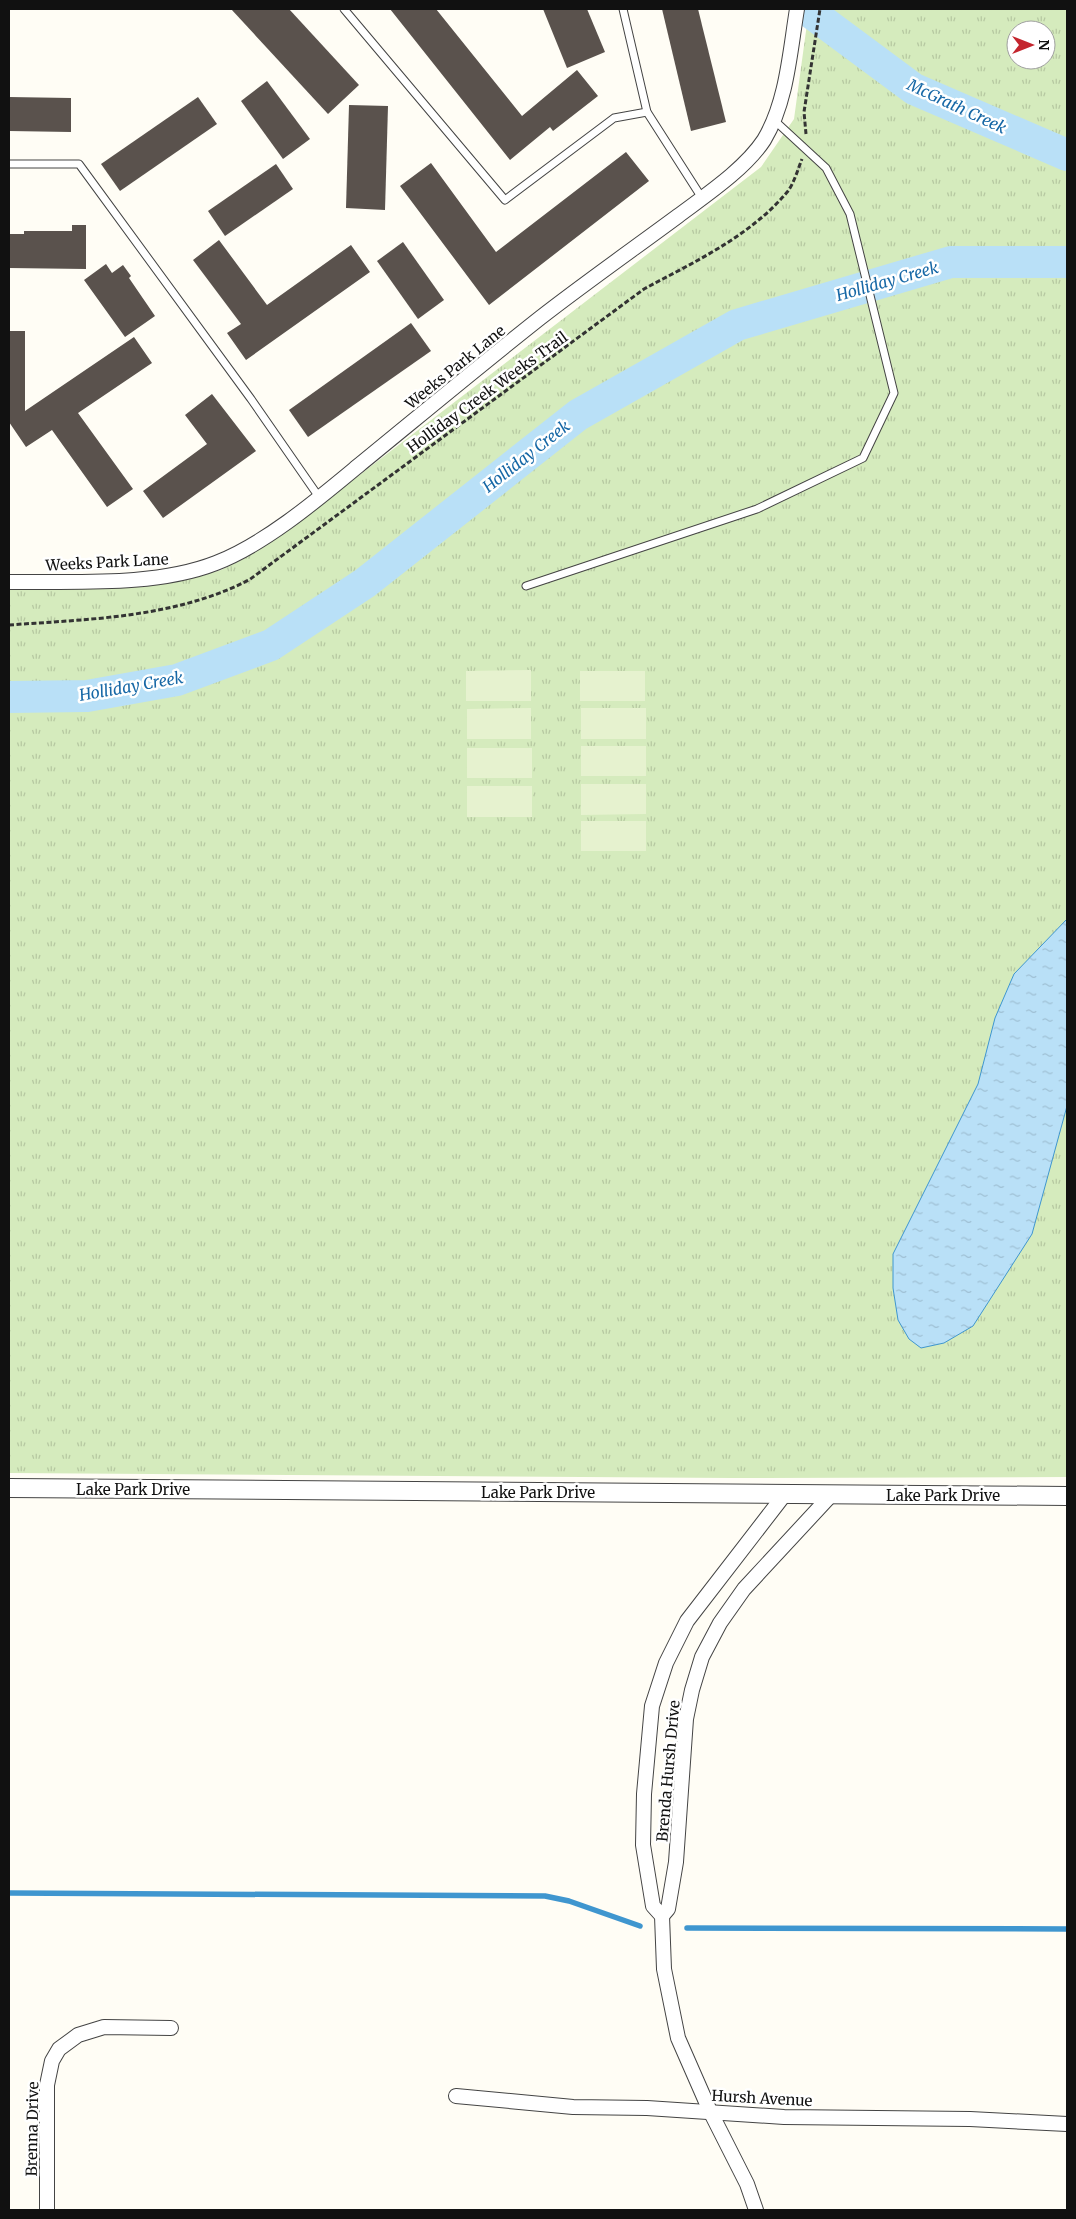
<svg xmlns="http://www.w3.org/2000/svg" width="1076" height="2219" viewBox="0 0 1076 2219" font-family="Merriweather,serif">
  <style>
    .grass { fill: url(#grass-tufts); fill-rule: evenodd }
    .pitch { fill: #e6f2cf }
    .water { fill: url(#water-ripples); stroke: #3f96cf }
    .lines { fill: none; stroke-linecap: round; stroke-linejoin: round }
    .stream { stroke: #3f96cf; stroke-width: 5.5 }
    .river { stroke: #b9e0f7; stroke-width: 32 }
    .building { fill: #5a524d }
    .service-casing { stroke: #444; stroke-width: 9 }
    .minor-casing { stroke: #444; stroke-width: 16 }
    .tertiary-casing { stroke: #444; stroke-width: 20 }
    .path { stroke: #333; stroke-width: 3; stroke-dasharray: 5 2.5; stroke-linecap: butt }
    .service { stroke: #fff; stroke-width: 7 }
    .minor { stroke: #fff; stroke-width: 14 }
    .tertiary { stroke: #fff; stroke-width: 18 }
    .labels { text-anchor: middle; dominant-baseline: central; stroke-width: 5; stroke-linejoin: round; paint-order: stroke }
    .street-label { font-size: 15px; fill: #111; stroke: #fff }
    .water-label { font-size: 16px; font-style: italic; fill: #1768a6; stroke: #fff }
  </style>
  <defs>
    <pattern id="grass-tufts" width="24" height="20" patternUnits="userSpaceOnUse" patternTransform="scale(1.25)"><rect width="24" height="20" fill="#d5ebbd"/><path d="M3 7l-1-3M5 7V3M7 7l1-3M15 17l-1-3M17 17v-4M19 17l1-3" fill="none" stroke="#b6c8a1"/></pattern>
    <pattern id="water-ripples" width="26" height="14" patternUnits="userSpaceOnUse" patternTransform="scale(1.25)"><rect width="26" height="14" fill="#b9e0f7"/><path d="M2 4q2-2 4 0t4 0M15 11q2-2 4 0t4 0" fill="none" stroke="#9ebfd3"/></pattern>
  </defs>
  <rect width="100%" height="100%" fill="#fffdf5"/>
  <path class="grass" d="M809 9H1067V1477L732 1478 9 1473V590L174 582 221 570 245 558 323 503 761 167 794 119ZM1016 30H1046V60H1016Z"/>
  <g class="pitch">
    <path d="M531 670V701H466V671Z"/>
    <rect x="580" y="671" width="65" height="30"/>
    <path d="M531 708V739H467V709Z"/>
    <rect x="581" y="708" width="65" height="31"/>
    <rect x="581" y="746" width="65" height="30"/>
    <rect x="467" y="748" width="65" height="30"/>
    <path d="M581 784H646V814L581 815Z"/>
    <rect x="467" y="786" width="65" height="31"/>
    <rect x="581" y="821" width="65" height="30"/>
  </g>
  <path class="water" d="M1067 919V1106L1032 1234 973 1326 944 1343 921 1348 909 1339 898 1320 893 1288V1254L978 1084 995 1018 1014 974Z"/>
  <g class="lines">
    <g class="stream">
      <path d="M9 1893 545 1896 569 1901 640 1926"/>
      <path d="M687 1928 1067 1929"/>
    </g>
    <g class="river">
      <path d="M806 9 914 89 1067 155"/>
      <path d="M9 697 87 696 177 680 271 645 365 583 578 415 737 325 951 262H1067"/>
    </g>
  </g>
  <g class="building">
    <path d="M231 9H289L359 85 328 114Z"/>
    <path d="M390 9H436L522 116 577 70 598 96 553 131 550 127 510 160Z"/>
    <path d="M543 9H587L605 52 567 68Z"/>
    <path d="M662 9H698L726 122 691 131Z"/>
    <path d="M267 81 310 139 283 159 241 101Z"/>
    <path d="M9 97 71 98V132L9 131Z"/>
    <path d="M198 97 217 124 120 191 101 164Z"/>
    <path d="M349 105 388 106 385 210 346 208Z"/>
    <path d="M626 152 649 181 489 305 400 186 431 163 496 252Z"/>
    <path d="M276 164 293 189 225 236 208 211Z"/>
    <path d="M72 225H86V269L9 268V234H24V231H72Z"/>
    <path d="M219 240 267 305 351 245 370 272 246 360 227 333 241 324 193 260Z"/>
    <path d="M403 242 444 300 418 319 377 261Z"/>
    <path d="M106 264 112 273 123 265 131 276 129 278 155 316 125 337 84 280Z"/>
    <path d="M411 323 431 351 308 437 289 410Z"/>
    <path d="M9 331H25V411L134 337 152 363 78 413 133 489 107 507 52 430 26 447 9 422Z"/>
    <path d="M212 394 256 451 163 518 143 491 207 444 185 415Z"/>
  </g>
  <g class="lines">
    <defs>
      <g id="service">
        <path d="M344 9 505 200 614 118 647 112"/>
        <path d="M623 9 647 112 702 198"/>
        <path d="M9 164H79L251 399 319 497"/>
        <path d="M526 586 757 509 863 458 894 393 850 214 826 168 774 120"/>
      </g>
      <g id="minor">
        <path d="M9 582C74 581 155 587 216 563 265 544 317 500 358 466 418 417 478 367 540 318 585 283 632 250 678 216 706 195 745 169 764 140 787 102 790 51 797 9"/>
        <path d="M662 1916 668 1909 676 1862 686 1719 692 1690 702 1657 720 1623 744 1589 832 1494"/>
        <path d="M456 2096 573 2107 647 2108 784 2117 970 2119 1067 2124"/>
        <path d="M47 2210V2085L52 2061 59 2049 78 2035 104 2027 171 2028"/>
        <path d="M756 2210 747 2184 710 2111 678 2038 664 1969 662 1916 653 1906 643 1845 644 1794 652 1706 666 1663 687 1621 785 1494"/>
      </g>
      <path id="tertiary" d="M9 1488 1067 1496"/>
    </defs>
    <use href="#service" class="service-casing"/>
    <use href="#minor" class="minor-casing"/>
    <use href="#tertiary" class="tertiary-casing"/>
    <g class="path">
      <path d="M806 134 804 112 820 9"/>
      <path d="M9 625C91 619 174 618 249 580L644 289C694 262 751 236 788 191 794 183 798 169 802 159"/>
    </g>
    <use href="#service" class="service"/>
    <use href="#minor" class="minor"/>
    <use href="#tertiary" class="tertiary"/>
  </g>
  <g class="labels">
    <g class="street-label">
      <text transform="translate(455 367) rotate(-39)">Weeks Park Lane</text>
      <text transform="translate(487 392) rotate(-36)">Holliday Creek Weeks Trail</text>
      <text transform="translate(107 562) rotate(-3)">Weeks Park Lane</text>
      <text x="133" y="1489">Lake Park Drive</text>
      <text x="538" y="1492">Lake Park Drive</text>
      <text x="943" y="1495">Lake Park Drive</text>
      <text transform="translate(668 1771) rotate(-85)">Brenda Hursh Drive</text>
      <text transform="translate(762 2098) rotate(3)">Hursh Avenue</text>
      <text transform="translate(32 2129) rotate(-89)">Brenna Drive</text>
    </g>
    <g class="water-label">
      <text transform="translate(957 106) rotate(25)">McGrath Creek</text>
      <text transform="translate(887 281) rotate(-16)">Holliday Creek</text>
      <text transform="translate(526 456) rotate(-38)">Holliday Creek</text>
      <text transform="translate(131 686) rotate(-10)">Holliday Creek</text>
    </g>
  </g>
  <rect width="1076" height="2219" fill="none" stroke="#111111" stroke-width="20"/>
  <g transform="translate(1031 45) rotate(90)"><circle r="24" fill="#ffffff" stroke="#a0a0a0"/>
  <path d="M0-4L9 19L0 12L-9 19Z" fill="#c4262e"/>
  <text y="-8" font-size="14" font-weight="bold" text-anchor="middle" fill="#111111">N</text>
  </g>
</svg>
